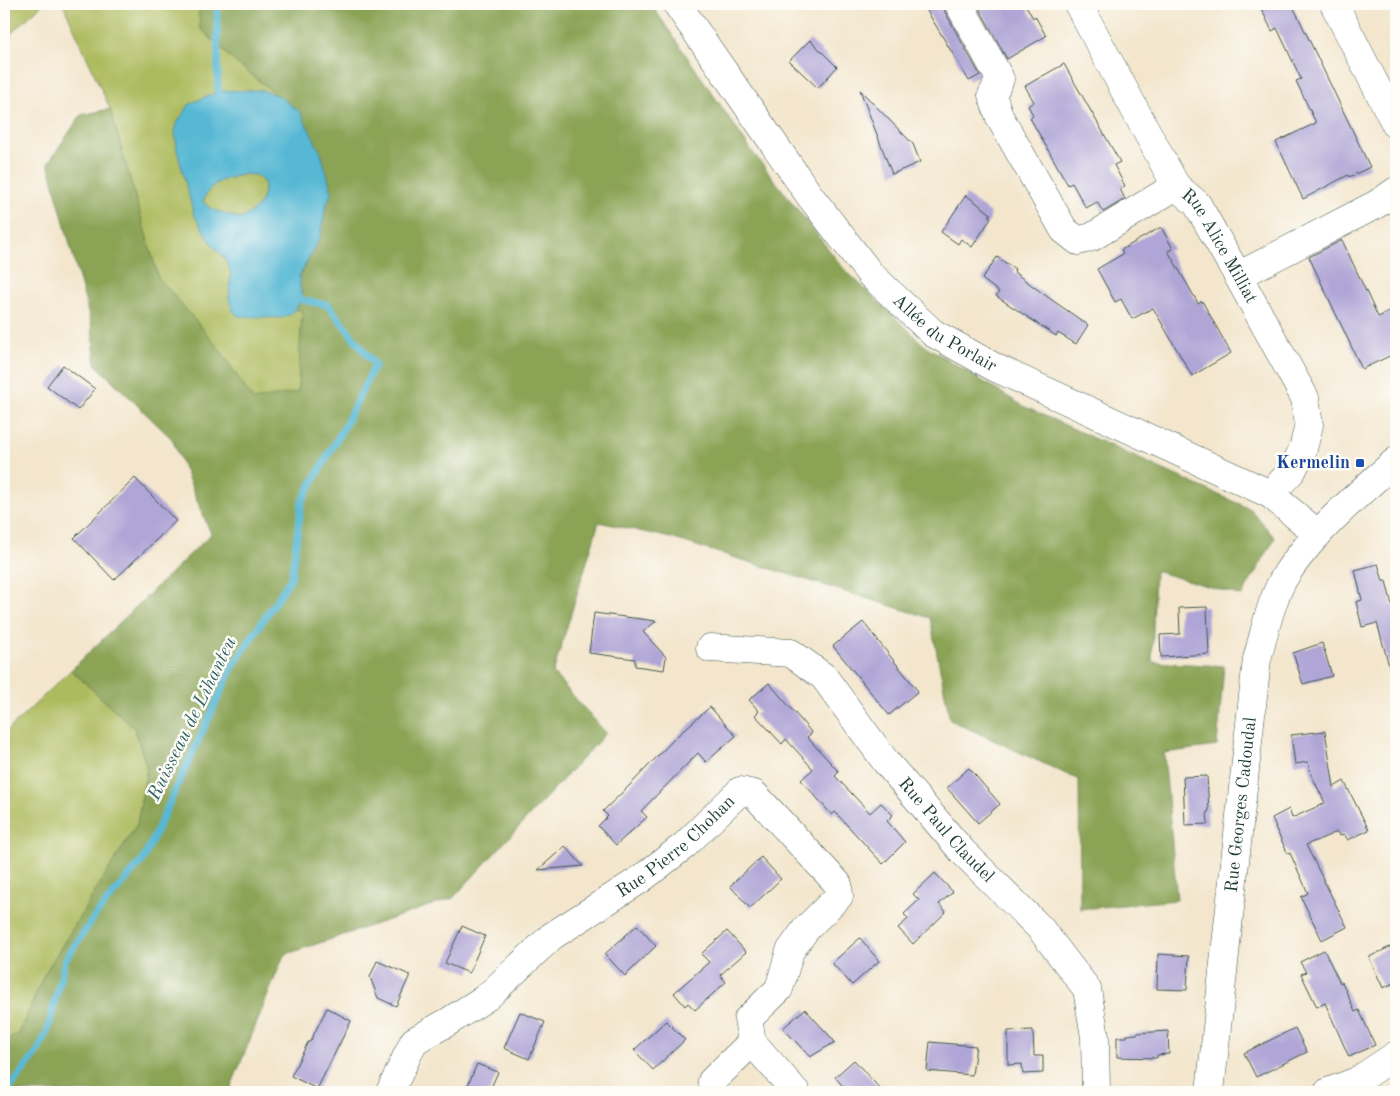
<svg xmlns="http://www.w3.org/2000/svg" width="1400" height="1096" viewBox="0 0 1400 1096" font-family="'Old Standard TT',serif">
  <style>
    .green { fill: #adbb5e; stroke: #667c49 }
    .forest { fill: #8aa355; stroke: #547044 }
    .water { fill: #56b8d4; stroke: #3a7a84; fill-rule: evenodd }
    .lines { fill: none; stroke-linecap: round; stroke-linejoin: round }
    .stream { stroke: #56b8d4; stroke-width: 7 }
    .building { fill: #afa5d6 }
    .minor-casing { stroke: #3f564b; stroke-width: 29 }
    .minor { stroke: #fff; stroke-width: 28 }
    .transit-dot { fill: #1a4fb4; stroke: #fdfcf7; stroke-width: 2 }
    .labels { text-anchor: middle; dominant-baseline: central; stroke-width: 5; stroke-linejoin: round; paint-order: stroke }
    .street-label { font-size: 18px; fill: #1f3d34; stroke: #fdfcf7 }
    .transit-label { font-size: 18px; font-weight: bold; fill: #164399; stroke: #fdfcf7; text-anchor: end }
    .water-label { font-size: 19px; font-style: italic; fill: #306264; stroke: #fdfcf7 }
  </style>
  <rect width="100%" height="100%" fill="#fdfcf7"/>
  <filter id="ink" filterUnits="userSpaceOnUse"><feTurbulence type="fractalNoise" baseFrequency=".02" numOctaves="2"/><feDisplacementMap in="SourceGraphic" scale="10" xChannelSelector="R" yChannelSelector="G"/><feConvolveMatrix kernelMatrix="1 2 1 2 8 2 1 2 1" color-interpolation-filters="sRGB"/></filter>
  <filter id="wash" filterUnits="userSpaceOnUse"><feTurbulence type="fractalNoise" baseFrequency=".0096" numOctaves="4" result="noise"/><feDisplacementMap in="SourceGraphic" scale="20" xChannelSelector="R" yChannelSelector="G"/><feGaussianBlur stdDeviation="1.12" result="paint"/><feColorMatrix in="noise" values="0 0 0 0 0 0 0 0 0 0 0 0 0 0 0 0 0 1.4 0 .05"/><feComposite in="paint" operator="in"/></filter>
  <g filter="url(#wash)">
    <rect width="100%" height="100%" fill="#f3e6cd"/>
    <g class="green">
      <path d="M4 4H43L4 40Z"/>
      <path d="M63 4H198L200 28 235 62 279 96 262 90 178 121 212 244 226 260 231 274 229 299 291 314 296 309 302 311 298 392 253 401 218 347 158 277 110 109Z"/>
      <path d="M245 174 256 175 264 182C265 204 258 208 241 219L211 209 203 202C210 180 226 179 245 174Z"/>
      <path d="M71 670 134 728 147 768 137 824 44 975 19 1034 4 1041V734Z"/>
    </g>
    <path class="forest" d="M198 4H651L751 150 844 269 924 345 1023 406 1250 509 1275 538 1242 596 1155 571 1152 662 1224 666 1217 746 1164 753 1177 900 1080 909 1079 780 950 720 930 618 671 538 599 522 553 673 606 733 453 898 284 955 229 1092H4V1041L19 1034 44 975 137 824 147 768 134 728 71 670 211 534 172 439 96 365 91 323 48 163 81 115 110 109 158 277 218 347 253 400 298 392 302 311 296 309 302 299 299 278 320 237 326 206 332 192 300 113 235 62 200 28Z"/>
    <path class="water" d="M262 90 279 96 300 112 321 153 332 192 326 206 320 237 299 277 302 300 291 314 282 318 238 316 233 311 229 299 231 274 226 260 212 244 194 215 177 150 175 131 178 121 190 104 218 91ZM245 174 256 175 264 182C265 203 258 208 241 219L211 209 203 202C210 180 226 179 245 174Z"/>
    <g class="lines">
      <g class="stream">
        <path d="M217 4 218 91 224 98"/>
        <path d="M7 1092 38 1051 48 1029 65 960 97 913 143 860 233 666 291 578 302 501 344 427 375 365 328 305 302 300 296 294"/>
      </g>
    </g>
    <g id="blocks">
      <g class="building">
        <path d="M923 4H943L945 12 980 75 969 81Z"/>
        <path d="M977 4H1025L1033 18 1035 16 1046 36 1007 59Z"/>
        <path d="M1259 4H1292L1370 167 1349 177 1348 175 1303 199 1276 142 1316 123 1296 81 1301 79 1277 28 1272 31Z"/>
        <path d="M810 40 837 67 818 88 789 61Z"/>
        <path d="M1064 64 1120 162 1114 165 1125 186 1120 189 1125 199 1103 212 1097 202 1086 208 1072 183 1068 185 1030 118 1033 115 1028 106 1034 102 1025 86Z"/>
        <path d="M860 90 913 144 920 162 892 174Z"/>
        <path d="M966 195 990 213V220L972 247 961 239 958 244 941 232Z"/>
        <path d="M1161 227 1173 249 1168 251 1198 303 1202 301 1231 353 1192 376 1153 308 1132 319 1121 299 1115 302 1097 269 1123 254 1121 250Z"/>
        <path d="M1342 240 1378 317 1396 309V353L1362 369 1309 257Z"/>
        <path d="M997 257 1015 269 1014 272 1049 298 1088 325 1076 344 1058 333 1056 336 996 296 999 292 982 279Z"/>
        <path d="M63 365 95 389 78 410 47 386Z"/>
        <path d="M135 478 176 521 114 580 74 538Z"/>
        <path d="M1378 564 1383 581H1386L1392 605 1396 604V672L1391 673 1377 623 1362 627 1356 602 1362 600 1355 570Z"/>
        <path d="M1207 607 1209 654 1161 657 1160 635 1180 634 1179 608Z"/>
        <path d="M594 613 656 621 643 632 666 657 664 670 635 666V659L589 653Z"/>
        <path d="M863 622 918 691 889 715 833 646Z"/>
        <path d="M1322 643 1332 676 1303 684 1293 653Z"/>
        <path d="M769 683 812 733 807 737 839 772 835 776 870 813 881 803 893 815 887 821 905 842 883 864 835 812 832 815 801 780 813 769 786 739 782 744 755 715 759 711 749 700Z"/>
        <path d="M710 707 736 736 706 762 698 753 641 811 647 817 616 845 598 826 608 816 603 811 630 785 676 737Z"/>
        <path d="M1325 731 1334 787 1344 781 1369 830 1348 840 1344 834 1340 836 1337 832 1306 845 1347 927 1322 940 1301 897 1308 893 1290 853 1288 854 1275 827H1276L1272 818 1289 809 1292 818 1325 803 1311 774 1308 762 1295 764 1291 735Z"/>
        <path d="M969 768 1000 804 978 823 947 788Z"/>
        <path d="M1207 776 1209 811 1207 812 1208 824 1185 825 1183 777Z"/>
        <path d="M565 846 583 866 538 870Z"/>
        <path d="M761 857 781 879 750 908 730 886Z"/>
        <path d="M935 873 953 892 939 904 946 912 913 944 898 928 908 919 904 914 919 900 913 894Z"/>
        <path d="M637 925 656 946 625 976 605 954Z"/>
        <path d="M462 926 485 936 469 973 445 963Z"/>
        <path d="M727 931 746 952 720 975 726 982 695 1010 688 1003 685 1006 674 993 709 962 701 954Z"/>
        <path d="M860 938 879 961 852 985 832 963Z"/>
        <path d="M1396 944V982L1383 988 1369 957Z"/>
        <path d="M1324 950 1340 983 1342 982 1355 1012 1359 1010 1375 1045 1349 1057 1325 1003 1317 1007 1301 974 1306 972 1300 962Z"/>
        <path d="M1158 954 1189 956 1187 990 1157 989Z"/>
        <path d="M377 961 410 975 396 1006 378 998 370 977Z"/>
        <path d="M327 1008 351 1021 317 1089 291 1076 308 1042H310Z"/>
        <path d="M805 1009 835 1042 810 1057 783 1028Z"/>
        <path d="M520 1012 545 1022 529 1059 504 1048Z"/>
        <path d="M666 1021 685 1040 653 1070 634 1050Z"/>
        <path d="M1295 1028 1307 1052 1256 1077 1244 1053Z"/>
        <path d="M1033 1030 1034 1056H1043V1073L1023 1074 1022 1064 1008 1065V1031Z"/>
        <path d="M1168 1031 1169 1054 1157 1055V1058L1117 1057V1037H1127V1035L1137 1034V1033Z"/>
        <path d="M930 1042 976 1046 972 1075 927 1071Z"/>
        <path d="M854 1060 883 1092H848L835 1077Z"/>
        <path d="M477 1064 498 1072 489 1092H465Z"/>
      </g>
    </g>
  </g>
  <g filter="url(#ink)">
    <use href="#blocks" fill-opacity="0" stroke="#3f564b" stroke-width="1"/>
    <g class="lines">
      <defs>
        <g id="minor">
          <path id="s1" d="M677 4 810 196 871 275 933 333 994 367 1270 494 1318 534"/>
          <path d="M959 4 1000 79 992 95 1000 118 1064 230 1078 241 1092 237 1176 186"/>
          <path id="s2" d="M1078 4 1176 186 1197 204 1238 276 1305 398 1309 425 1303 449 1292 471 1270 494"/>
          <path d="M1334 4 1396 125"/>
          <path d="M1238 276 1377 204 1396 191"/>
          <path id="s3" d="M710 648 791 653 824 677 886 762 962 851 1040 928 1087 989 1095 1037 1096 1092"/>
          <path d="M752 1042 796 1092"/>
          <path id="s4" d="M390 1092 414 1041 448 1022 487 997 552 936 641 879 685 845 740 791 754 794 838 884 839 896 806 929 790 951 779 989 748 1019 752 1042 712 1081"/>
          <path id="s5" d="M1210 1092 1257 659C1265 631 1271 598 1287 573 1314 532 1359 493 1396 461"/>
          <path d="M1328 1092 1357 1081 1396 1055"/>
        </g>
      </defs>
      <use href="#minor" class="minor-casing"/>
      <use href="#minor" class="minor"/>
    </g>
  </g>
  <rect class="transit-dot" x="1355" y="458" width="10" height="10" rx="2.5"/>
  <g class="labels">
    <g class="street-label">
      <text stroke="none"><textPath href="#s2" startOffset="282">Rue Alice Milliat</textPath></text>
      <text stroke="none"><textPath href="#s1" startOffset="428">Allée du Porlair</textPath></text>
      <text stroke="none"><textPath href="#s5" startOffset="289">Rue Georges Cadoudal</textPath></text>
      <text stroke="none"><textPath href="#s3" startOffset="318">Rue Paul Claudel</textPath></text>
      <text stroke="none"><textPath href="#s4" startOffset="384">Rue Pierre Chohan</textPath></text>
    </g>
    <g class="transit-label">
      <text x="1350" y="463">Kermelin</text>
    </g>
    <g class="water-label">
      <text transform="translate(193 719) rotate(-64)">Ruisseau de Lihanteu</text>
    </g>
  </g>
  <rect width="1400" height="1096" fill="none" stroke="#fdfcf7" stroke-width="20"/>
</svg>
